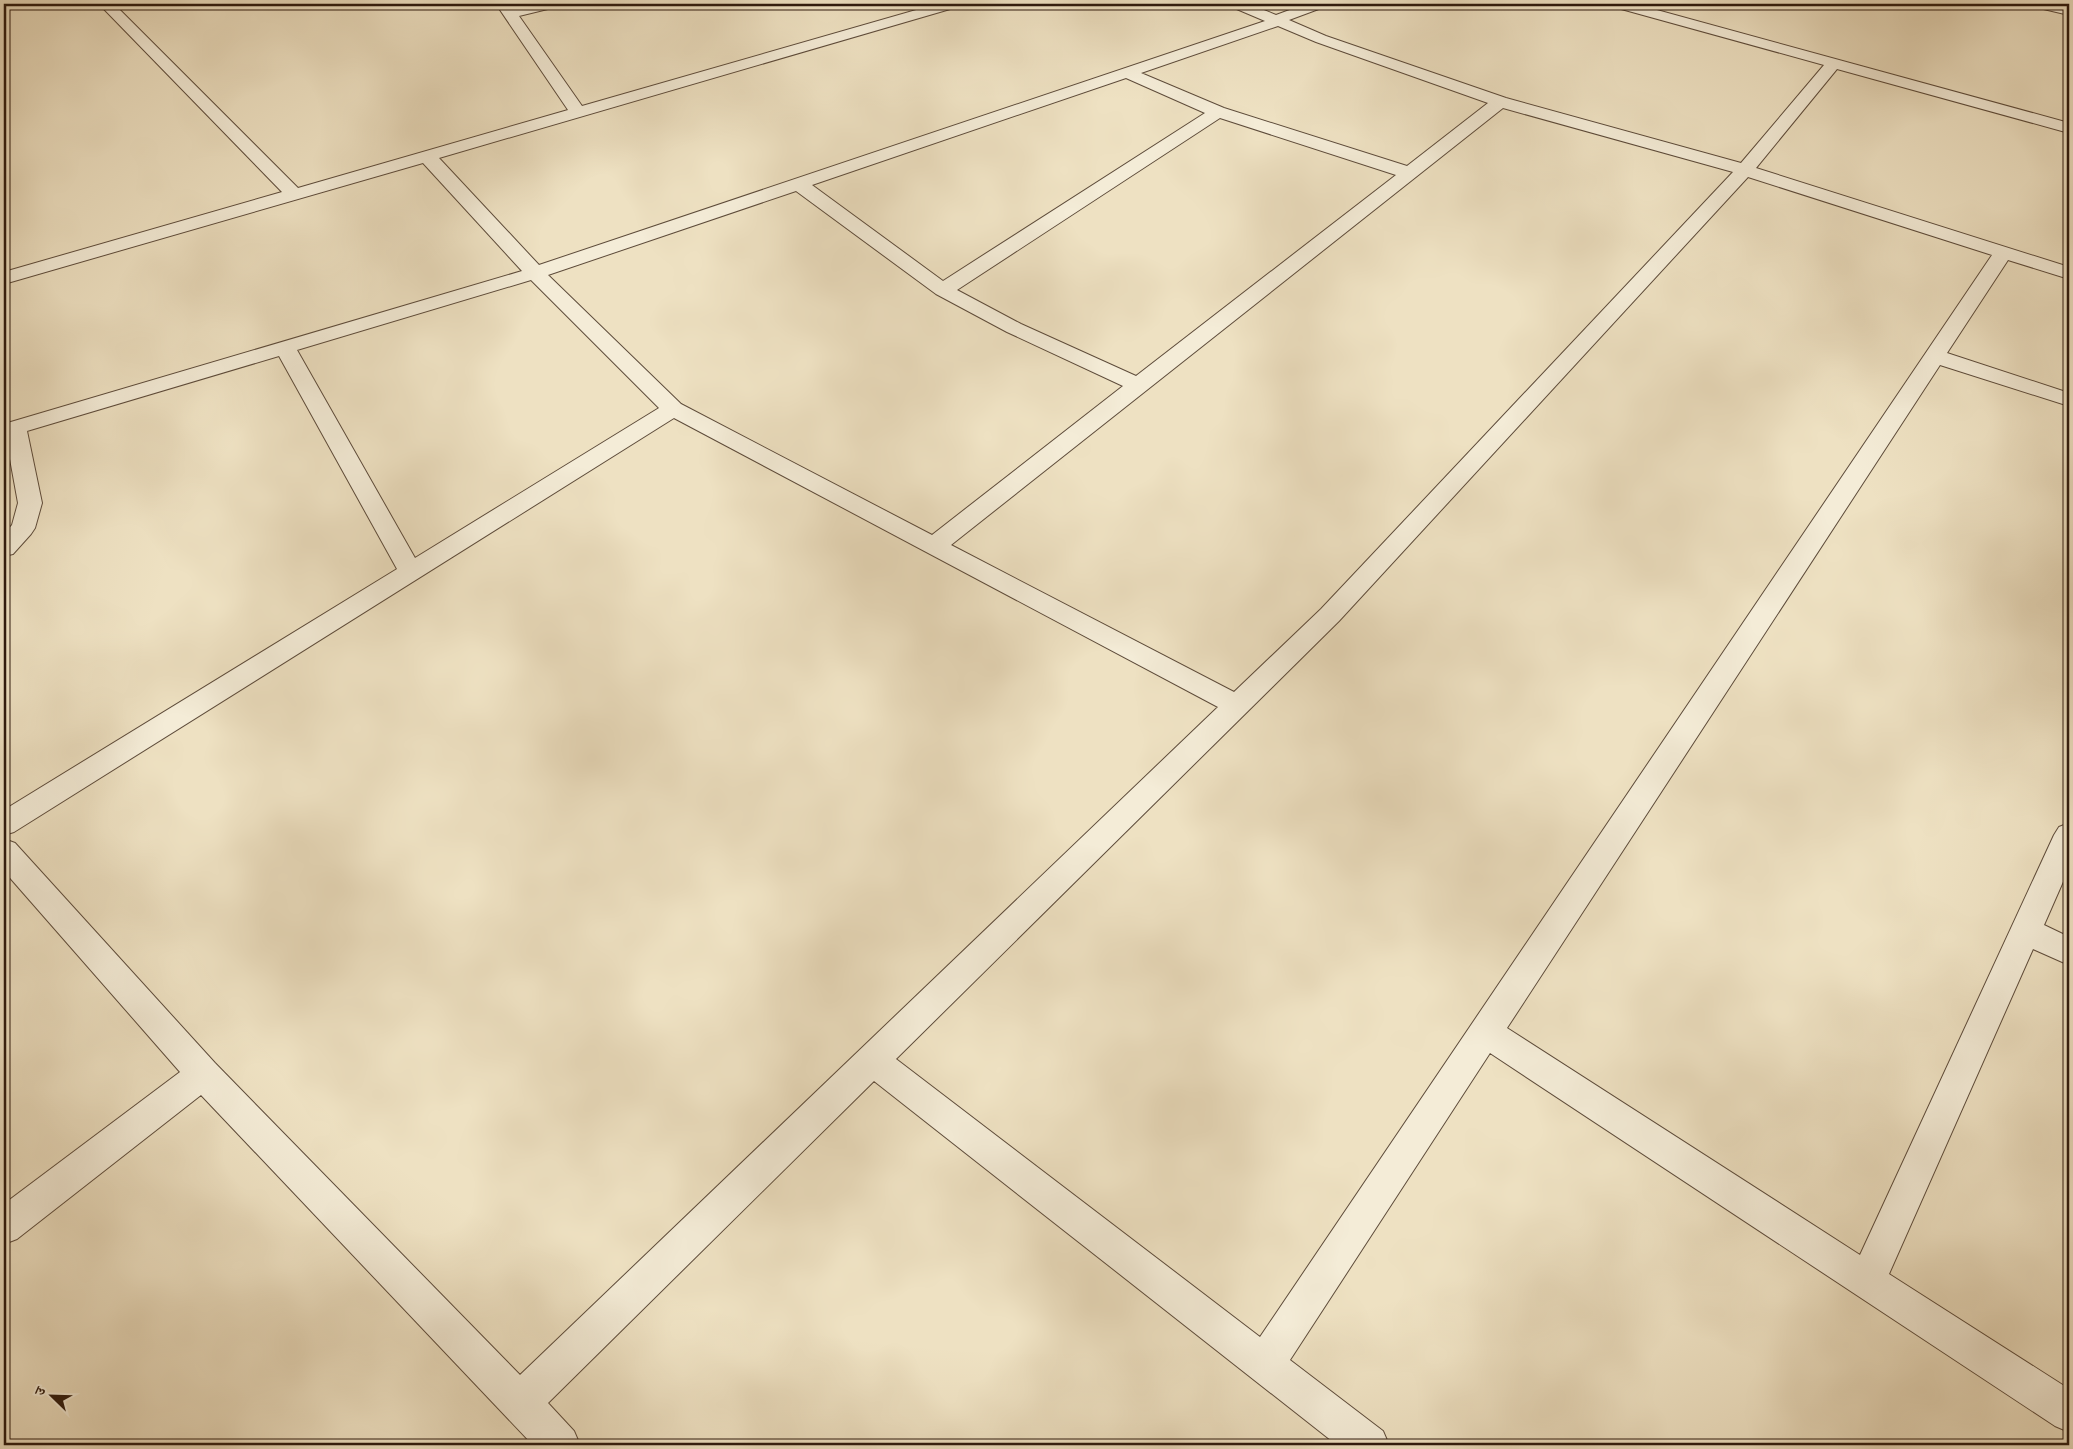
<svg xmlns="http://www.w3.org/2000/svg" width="2073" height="1449" viewBox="0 0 2073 1449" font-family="'Sorts Mill Goudy','Noto Serif Devanagari',serif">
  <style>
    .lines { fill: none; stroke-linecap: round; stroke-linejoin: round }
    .minor-casing { stroke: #5e4c3b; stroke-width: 2 }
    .minor { fill: #f4ecd7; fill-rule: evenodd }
  </style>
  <rect width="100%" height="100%" fill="#eee1c2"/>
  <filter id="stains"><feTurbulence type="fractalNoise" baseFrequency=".004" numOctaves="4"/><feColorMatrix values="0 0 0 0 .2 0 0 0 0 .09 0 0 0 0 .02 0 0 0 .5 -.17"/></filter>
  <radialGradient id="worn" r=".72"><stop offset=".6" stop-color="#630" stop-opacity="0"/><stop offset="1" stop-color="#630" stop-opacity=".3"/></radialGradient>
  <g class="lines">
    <defs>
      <g id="minor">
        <path d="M99 4H114L298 188 568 110 496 4H510L514 8 533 4H558L556 7 519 16 582 106 937 4H959L957 7 439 158 539 265 1265 21 1232 7 1230 4H1249L1276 15 1306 4H1326L1324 7 1289 20 1326 36 1506 98 1741 163 1824 65 1614 7 1612 4H1635L2069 123V133L1837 69 1756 168 2069 267V279L2008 260 1947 353 2069 393V406L1940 365 1507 1028 1860 1255 2054 835 2059 827 2069 823V868L2044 925 2069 937V965L2033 949 1889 1274 2069 1389V1432L2055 1426 1490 1053 1290 1360 1383 1431 1389 1445H1337L874 1081 548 1403 574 1431 580 1445H533L201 1095 17 1239 4 1244V1204L180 1072 4 871V839L15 843 215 1063 520 1375 1218 707 674 418 14 832 4 835V810L397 569 279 356 27 431 42 503 35 528 31 534 13 554 4 556V534L12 525 18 503 6 437 4 438V424L522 271 423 163 4 284V272L282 192ZM1278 26 1316 42 1488 103 1407 166 1224 108 1141 73ZM1126 78 1205 113 943 281 812 185ZM1503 108 1733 172 1321 609 1234 692 951 545ZM1220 118 1396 175 1136 376 1021 324 957 290ZM1748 177 1992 255 1260 1337 896 1059 1339 621ZM796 191 936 294 1007 332 1123 386 932 535 681 404 548 275ZM531 280 659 408 415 558 297 350Z"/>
        <path d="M2033 4H2057L2069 7V15L2035 7Z"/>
      </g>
    </defs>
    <use href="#minor" class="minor-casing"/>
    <use href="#minor" class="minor"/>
  </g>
  <rect width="2073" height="1449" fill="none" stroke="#eee1c2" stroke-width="20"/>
  <rect x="5" y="5" width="2063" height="1439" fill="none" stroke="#2e1a0e" stroke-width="2.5"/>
  <rect x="10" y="10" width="2053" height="1429" fill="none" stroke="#2e1a0e"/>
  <g transform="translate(52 1396) rotate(293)" stroke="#f4ecd7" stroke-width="4" paint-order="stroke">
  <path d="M0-4L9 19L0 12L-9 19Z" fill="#2e1a0e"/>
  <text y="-8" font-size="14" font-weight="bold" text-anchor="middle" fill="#2e1a0e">उ</text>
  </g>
  <rect width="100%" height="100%" filter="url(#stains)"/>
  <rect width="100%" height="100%" fill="url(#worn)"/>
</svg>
